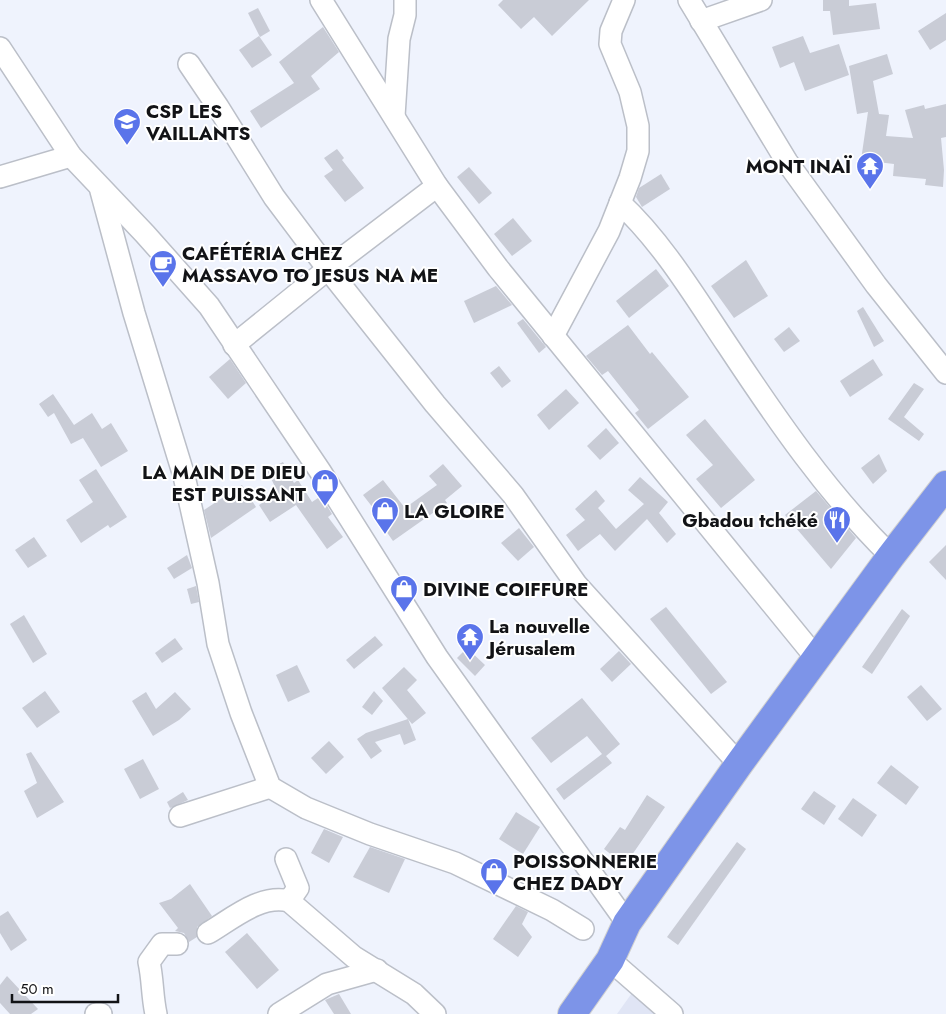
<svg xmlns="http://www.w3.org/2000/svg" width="946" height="1014" viewBox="0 0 946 1014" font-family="Jost,sans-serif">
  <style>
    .built { fill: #e0e5f5 }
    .building { fill: #c9ccd6 }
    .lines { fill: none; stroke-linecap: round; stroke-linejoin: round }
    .minor-casing { stroke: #bbbfc8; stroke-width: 24 }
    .highway-casing { stroke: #d0d0d0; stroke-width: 30 }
    .minor { stroke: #fff; stroke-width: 21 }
    .highway { stroke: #7d94e8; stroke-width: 28 }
    .labels { text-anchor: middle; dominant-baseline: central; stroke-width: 4; stroke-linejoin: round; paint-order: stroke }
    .poi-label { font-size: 19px; font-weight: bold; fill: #121316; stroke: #fff; text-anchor: start }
  </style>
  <rect width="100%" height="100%" fill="#eff3fd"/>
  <path class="built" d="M632 993 656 1014H617Z"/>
  <g class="building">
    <path d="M503 0H589L552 36 534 17 521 29 498 5Z"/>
    <path d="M823 0H849V6L876 3 880 29 833 35 830 11H823Z"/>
    <path d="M258 8 270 31 260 37 248 13Z"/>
    <path d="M946 13V40L930 50 918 31Z"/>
    <path d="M323 27 339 52 311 76 320 89 261 128 250 111 294 83 279 62Z"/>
    <path d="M259 36 272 55 252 68 239 50Z"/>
    <path d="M803 36 810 53 839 44 849 75 805 91 794 62 780 68 772 47Z"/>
    <path d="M887 54 893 74 873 81 879 114 889 115 886 136 913 138 905 110 924 105 925 109 946 104V137L941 138 944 170 943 187 925 185 926 179 893 176 894 164 861 160 868 112 857 114 849 66Z"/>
    <path d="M337 149 344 158 342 160 364 188 345 202 324 176 333 170 324 158Z"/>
    <path d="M469 167 492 193 479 204 457 177Z"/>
    <path d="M661 174 670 189 642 207 636 197 639 188Z"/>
    <path d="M513 218 532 241 512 256 494 234Z"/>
    <path d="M746 260 768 296 734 318 711 286Z"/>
    <path d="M656 269 669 286 629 318 616 301Z"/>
    <path d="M496 286 512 305 474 323 464 301Z"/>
    <path d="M863 307 884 341 874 347 857 311Z"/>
    <path d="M523 319 546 347 539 353 517 323Z"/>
    <path d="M628 325 650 354 652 352 689 397 648 429 635 413 639 410 608 371 602 375 586 356Z"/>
    <path d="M789 327 800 341 784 352 774 339Z"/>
    <path d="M230 359 246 383 228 399 209 377Z"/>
    <path d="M873 359 883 375 850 397 840 381Z"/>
    <path d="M499 366 511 381 502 388 490 373Z"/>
    <path d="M914 383 924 389 904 417 924 434 919 441 888 419Z"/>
    <path d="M566 389 579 403 549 430 537 415Z"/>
    <path d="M53 394 74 425 92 413 102 429 111 423 128 451 101 467 83 438 71 444 54 413 48 417 39 404Z"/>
    <path d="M705 419 755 480 721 508 696 479 713 465 686 435Z"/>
    <path d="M606 428 619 443 600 460 587 446Z"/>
    <path d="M879 454 887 471 873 484 861 468Z"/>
    <path d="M283 462 294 483 298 480 312 502 321 496 332 514 328 517 343 537 327 549 296 505 270 522 259 505 278 493 267 470Z"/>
    <path d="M443 464 462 486 445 500 447 503 393 541 381 524 384 522 363 495 383 480 405 508 437 485 429 476Z"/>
    <path d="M96 469 127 517 110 528 108 525 81 543 66 520 93 502 79 480Z"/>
    <path d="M640 477 668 502 659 513 676 534 667 543 647 519 615 551 600 534 578 551 566 535 585 520 575 509 596 490 605 501 598 508 616 529 644 504 628 490Z"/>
    <path d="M242 485 256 507 211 538 204 510Z"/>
    <path d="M816 491 856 538 831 569 785 515Z"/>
    <path d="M519 528 534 547 518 561 501 543Z"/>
    <path d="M34 537 47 556 28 568 15 550Z"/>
    <path d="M946 545V580L929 562Z"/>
    <path d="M187 555 192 568 174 579 167 568Z"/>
    <path d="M196 586 199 602 191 604 187 589Z"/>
    <path d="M666 607 727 682 711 694 650 619Z"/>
    <path d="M902 609 910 616 872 674 862 667Z"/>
    <path d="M24 615 47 654 33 663 10 624Z"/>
    <path d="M375 636 383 645 354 669 346 660Z"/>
    <path d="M175 638 183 649 162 663 155 653Z"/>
    <path d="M467 648 485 665 475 676 457 658Z"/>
    <path d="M619 651 631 664 612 682 600 669Z"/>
    <path d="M297 665 310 692 288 702 276 675Z"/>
    <path d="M404 667 417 680 407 690 426 713 412 724 382 688Z"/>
    <path d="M921 685 942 709 927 721 907 697Z"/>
    <path d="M45 691 60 712 37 728 22 708Z"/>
    <path d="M374 691 383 701 372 715 362 707Z"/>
    <path d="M146 692 156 709 175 692 191 709 179 720 153 736 132 701Z"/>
    <path d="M582 698 620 744 606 756 612 763 564 800 556 789 602 754 587 736 551 763 531 738Z"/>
    <path d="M408 719 416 740 404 745 400 734 375 742 382 751 371 759 357 739 366 733Z"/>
    <path d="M329 741 344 757 326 774 311 758Z"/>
    <path d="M31 752 64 802 37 818 24 791 37 783 26 754Z"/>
    <path d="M143 759 159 789 140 799 124 769Z"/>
    <path d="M891 765 919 787 906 805 877 783Z"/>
    <path d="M814 791 836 806 824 825 801 809Z"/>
    <path d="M183 792 188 800 170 808 167 802Z"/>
    <path d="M647 795 665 807 625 865 604 849 620 827 625 830Z"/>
    <path d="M853 798 877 815 862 837 838 819Z"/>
    <path d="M516 812 540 827 523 854 499 839Z"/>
    <path d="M324 829 343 837 329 863 311 853Z"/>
    <path d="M737 842 746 849 678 945 667 937Z"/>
    <path d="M370 847 405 859 389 893 353 877Z"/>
    <path d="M190 884 212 916 197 927V937L189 942 184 933 175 931 178 928 159 903 171 899Z"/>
    <path d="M516 906 528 912 522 924 532 937 518 957 493 939Z"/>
    <path d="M8 911 27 940 11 951 0 933V916Z"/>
    <path d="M247 933 279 970 257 989 225 952Z"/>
    <path d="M7 976 38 1009 31 1014H10L0 1003V985Z"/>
    <path d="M339 994 351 1014H334L325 1000Z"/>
  </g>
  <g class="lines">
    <defs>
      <g id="minor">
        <path d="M321 0 437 186 498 268 817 659"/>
        <path d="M689 0 787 162 876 285 946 373"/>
        <path d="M701 21 761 0"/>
        <path d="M0 48 71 156 145 234 209 306 320 471 437 657 627 923"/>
        <path d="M189 64 218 107 274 197 328 269 437 186"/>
        <path d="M394 116 399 39 405 15V0"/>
        <path d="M0 177 71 156"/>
        <path d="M101 191 134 313 184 476 208 583 218 644 241 713 270 787 306 808 370 834 455 863 552 910 583 929"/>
        <path d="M620 203C663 243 695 297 728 346 777 420 827 493 891 556"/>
        <path d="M553 336 609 231 630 178 638 151V126L630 92 610 44 611 31 624 0"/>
        <path d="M234 345 328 269 435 404 513 495 576 584 739 764"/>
        <path d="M180 816 270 787"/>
        <path d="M286 859 298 888 289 901"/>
        <path d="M208 933C232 919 260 894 289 901L354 957 414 994 435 1014"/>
        <path d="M610 960 672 1014"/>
        <path d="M96 1014H101"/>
        <path d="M156 1014C152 996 153 980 149 962L162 944H177"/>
        <path d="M279 1014 327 984 377 970"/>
      </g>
      <path id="highway" d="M572 1014 610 960 627 923 739 764 891 556 946 485"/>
    </defs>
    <use href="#minor" class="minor-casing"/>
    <use href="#highway" class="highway-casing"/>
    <use href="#minor" class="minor"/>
    <use href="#highway" class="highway"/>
  </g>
  <defs>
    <symbol id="school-pin" viewBox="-11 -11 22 30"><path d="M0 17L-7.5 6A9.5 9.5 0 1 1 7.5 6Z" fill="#5a74ea" stroke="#fff"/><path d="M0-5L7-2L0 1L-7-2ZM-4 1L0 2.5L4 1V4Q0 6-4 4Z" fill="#fff"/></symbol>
    <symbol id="temple-pin" viewBox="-11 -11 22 30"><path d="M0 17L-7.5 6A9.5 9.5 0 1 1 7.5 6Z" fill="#5a74ea" stroke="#fff"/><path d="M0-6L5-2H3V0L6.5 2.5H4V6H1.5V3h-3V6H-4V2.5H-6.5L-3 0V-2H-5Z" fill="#fff"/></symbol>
    <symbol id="cafe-pin" viewBox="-11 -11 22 30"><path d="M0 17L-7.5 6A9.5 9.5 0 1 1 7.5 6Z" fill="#5a74ea" stroke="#fff"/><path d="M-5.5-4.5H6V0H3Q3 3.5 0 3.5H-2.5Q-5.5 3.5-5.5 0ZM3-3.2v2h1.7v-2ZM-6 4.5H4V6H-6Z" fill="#fff"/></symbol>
    <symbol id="shop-pin" viewBox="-11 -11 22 30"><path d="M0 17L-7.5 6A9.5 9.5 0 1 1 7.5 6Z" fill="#5a74ea" stroke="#fff"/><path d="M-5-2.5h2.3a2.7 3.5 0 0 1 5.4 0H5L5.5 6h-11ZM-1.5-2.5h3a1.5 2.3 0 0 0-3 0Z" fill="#fff"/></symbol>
    <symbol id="restaurant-pin" viewBox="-11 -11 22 30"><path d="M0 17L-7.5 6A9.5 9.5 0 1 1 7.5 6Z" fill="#5a74ea" stroke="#fff"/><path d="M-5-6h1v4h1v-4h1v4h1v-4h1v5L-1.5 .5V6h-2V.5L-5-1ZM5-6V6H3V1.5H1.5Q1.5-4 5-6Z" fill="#fff"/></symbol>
  </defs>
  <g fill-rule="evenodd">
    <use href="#school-pin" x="111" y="106" width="32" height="43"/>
    <use href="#temple-pin" x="854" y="150" width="32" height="43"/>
    <use href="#cafe-pin" x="147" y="248" width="32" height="43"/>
    <use href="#shop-pin" x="309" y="467" width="32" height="43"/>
    <use href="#shop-pin" x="369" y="495" width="32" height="43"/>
    <use href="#restaurant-pin" x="821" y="504" width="32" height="43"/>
    <use href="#shop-pin" x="388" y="573" width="32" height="43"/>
    <use href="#temple-pin" x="454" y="621" width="32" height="43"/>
    <use href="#shop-pin" x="478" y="856" width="32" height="43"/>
  </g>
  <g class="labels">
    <g class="poi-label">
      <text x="146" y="111">CSP LES<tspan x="146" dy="22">VAILLANTS</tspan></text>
      <text x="851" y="166" text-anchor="end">MONT INAÏ</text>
      <text x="182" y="253">CAFÉTÉRIA CHEZ<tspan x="182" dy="22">MASSAVO TO JESUS NA ME</tspan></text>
      <text x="306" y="472" text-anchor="end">LA MAIN DE DIEU<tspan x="306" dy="22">EST PUISSANT</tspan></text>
      <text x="404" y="511">LA GLOIRE</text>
      <text x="818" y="520" text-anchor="end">Gbadou tchéké</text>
      <text x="423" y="589">DIVINE COIFFURE</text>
      <text x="489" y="626">La nouvelle<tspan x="489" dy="22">Jérusalem</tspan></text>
      <text x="513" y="861">POISSONNERIE<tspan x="513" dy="22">CHEZ DADY</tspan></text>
    </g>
  </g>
  <path d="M12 994v8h106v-8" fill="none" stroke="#121316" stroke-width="2.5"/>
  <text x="20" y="994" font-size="15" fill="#121316" stroke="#ffffff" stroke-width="4" paint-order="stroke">50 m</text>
</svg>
